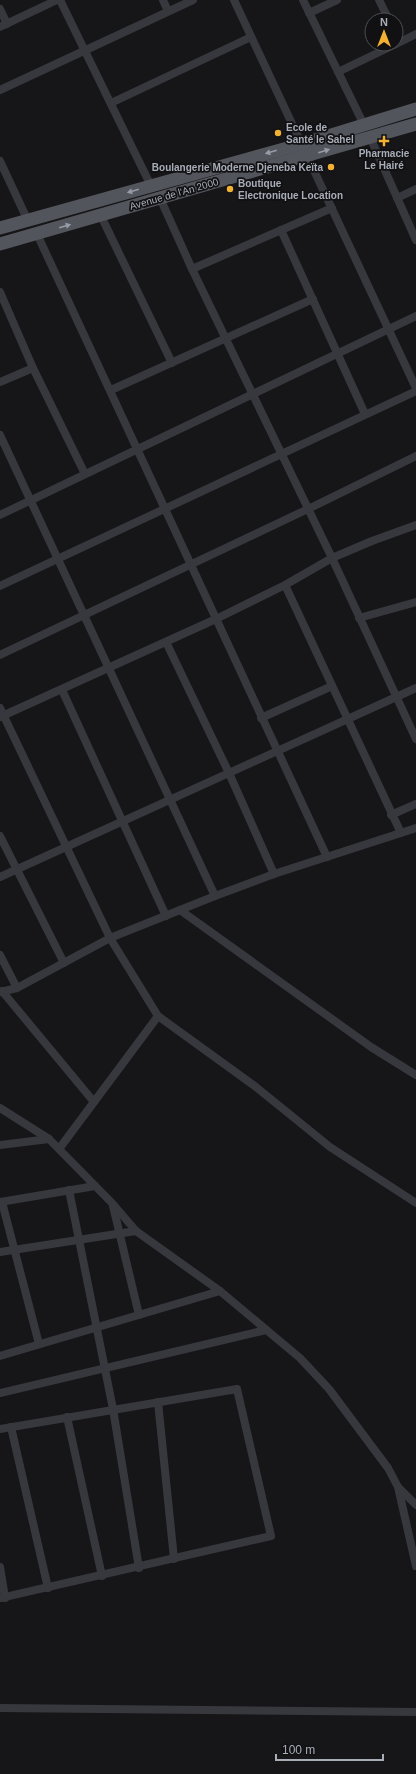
<svg xmlns="http://www.w3.org/2000/svg" width="416" height="1774" viewBox="0 0 416 1774" font-family="Arial,sans-serif">
  <style>
    .lines { fill: none; stroke-linecap: round; stroke-linejoin: round }
    .street { stroke: #37383d; stroke-width: 8 }
    .primary { stroke: #53555c; stroke-width: 13 }
    .oneway { fill: #979ba6 }
    .poi-dot { fill: #f2b134; stroke: #111113; stroke-width: 1.5 }
    .labels { text-anchor: middle; dominant-baseline: central; stroke-width: 3.5; stroke-linejoin: round; paint-order: stroke }
    .poi-label { font-size: 10px; font-weight: bold; fill: #a8adb8; stroke: #111113; text-anchor: start }
    .street-label { font-size: 10px; fill: #a8adb8; stroke: #111113 }
  </style>
  <rect width="100%" height="100%" fill="#161618"/>
  <g class="lines">
    <g class="street">
      <path d="M60 0 151 186"/>
      <path d="M163 0 168 11"/>
      <path d="M234 0 416 388"/>
      <path d="M303 0 364 125"/>
      <path d="M379 0 389 20"/>
      <path d="M0 9 7 24"/>
      <path d="M309 13 337 0"/>
      <path d="M0 27 57 0"/>
      <path d="M396 44 416 34"/>
      <path d="M338 72 396 44"/>
      <path d="M0 90 193 0"/>
      <path d="M111 103 251 37"/>
      <path d="M370 137 416 240"/>
      <path d="M0 161 28 221"/>
      <path d="M160 198 192 269 332 558 416 739"/>
      <path d="M397 198 416 189"/>
      <path d="M101 216 172 363"/>
      <path d="M281 230 365 414"/>
      <path d="M37 234 327 857"/>
      <path d="M192 269 332 208"/>
      <path d="M0 292 33 368 85 474"/>
      <path d="M0 382 33 368"/>
      <path d="M111 390 313 299"/>
      <path d="M0 435 215 896"/>
      <path d="M0 515 416 316"/>
      <path d="M285 585 401 833"/>
      <path d="M0 586 416 391"/>
      <path d="M359 618 416 602"/>
      <path d="M166 642 229 773 274 874"/>
      <path d="M0 655 308 509 416 456"/>
      <path d="M62 690 166 916"/>
      <path d="M0 708 110 938 158 1016 256 1087 330 1147 416 1203"/>
      <path d="M0 717 216 619 285 585 332 558 372 541 416 525"/>
      <path d="M261 718 332 686"/>
      <path d="M391 815 416 804"/>
      <path d="M0 836 64 963"/>
      <path d="M0 877 416 688"/>
      <path d="M180 910 371 1047 416 1075"/>
      <path d="M0 955 17 988"/>
      <path d="M2 991 94 1102"/>
      <path d="M0 992 17 988 110 938 215 896 274 874 416 828"/>
      <path d="M0 1108 49 1139 112 1203 136 1231 220 1291 300 1358 329 1389 388 1468 398 1487 416 1505"/>
      <path d="M0 1145 49 1139"/>
      <path d="M59 1149 158 1016"/>
      <path d="M69 1190 113 1409 139 1568"/>
      <path d="M0 1202 95 1186"/>
      <path d="M2 1202 39 1344"/>
      <path d="M113 1206 139 1315"/>
      <path d="M0 1252 136 1231"/>
      <path d="M0 1356 220 1291"/>
      <path d="M0 1393 266 1330"/>
      <path d="M158 1402 174 1559"/>
      <path d="M67 1417 102 1576"/>
      <path d="M11 1427 48 1588"/>
      <path d="M0 1429 237 1389 271 1536 0 1598"/>
      <path d="M398 1487 416 1566"/>
      <path d="M0 1567 5 1598"/>
      <path d="M0 1708 416 1712"/>
    </g>
    <g class="primary">
      <path d="M0 228 302 144 416 109"/>
      <path d="M0 244 416 124"/>
    </g>
  </g>
  <defs><path id="oneway-solid" d="M-6-.8H1V-3.2L6.5 0L1 3.2V.8H-6Z"/></defs>
  <g class="oneway">
    <use href="#oneway-solid" transform="translate(324 151) rotate(-17)"/>
    <use href="#oneway-solid" transform="translate(271 152) rotate(164)"/>
    <use href="#oneway-solid" transform="translate(133 191) rotate(164)"/>
    <use href="#oneway-solid" transform="translate(65 226) rotate(-16)"/>
  </g>
  <g class="poi-dot">
    <circle cx="278" cy="133" r="4"/>
    <path d="M382 135h4v4h4v4h-4v4h-4v-4h-4v-4h4z"/>
    <circle cx="331" cy="167" r="4"/>
    <circle cx="230" cy="189" r="4"/>
  </g>
  <g class="labels">
    <g class="poi-label">
      <text x="286" y="127">Ecole de<tspan x="286" dy="12">Santé le Sahel</tspan></text>
      <text x="384" y="153" text-anchor="middle">Pharmacie<tspan x="384" dy="12">Le Hairé</tspan></text>
      <text x="323" y="167" text-anchor="end">Boulangerie Moderne Djeneba Keïta</text>
      <text x="238" y="183">Boutique<tspan x="238" dy="12">Electronique Location</tspan></text>
    </g>
    <g class="street-label">
      <text transform="translate(174 194) rotate(-16)">Avenue de l'An 2000</text>
    </g>
  </g>
  <g transform="translate(384 32)"><circle r="19" fill="#111113" stroke="#4d4f55"/>
  <path d="M0-3L7 15L0 10L-7 15Z" fill="#f2b134"/>
  <text y="-6" font-size="11" font-weight="bold" text-anchor="middle" fill="#a8adb8">N</text>
  </g>
  <path d="M276 1754v6h107v-6" fill="none" stroke="#a8adb8" stroke-width="2"/>
  <text x="282" y="1754" font-size="12" fill="#a8adb8" stroke="#111113" stroke-width="3" paint-order="stroke">100 m</text>
</svg>
